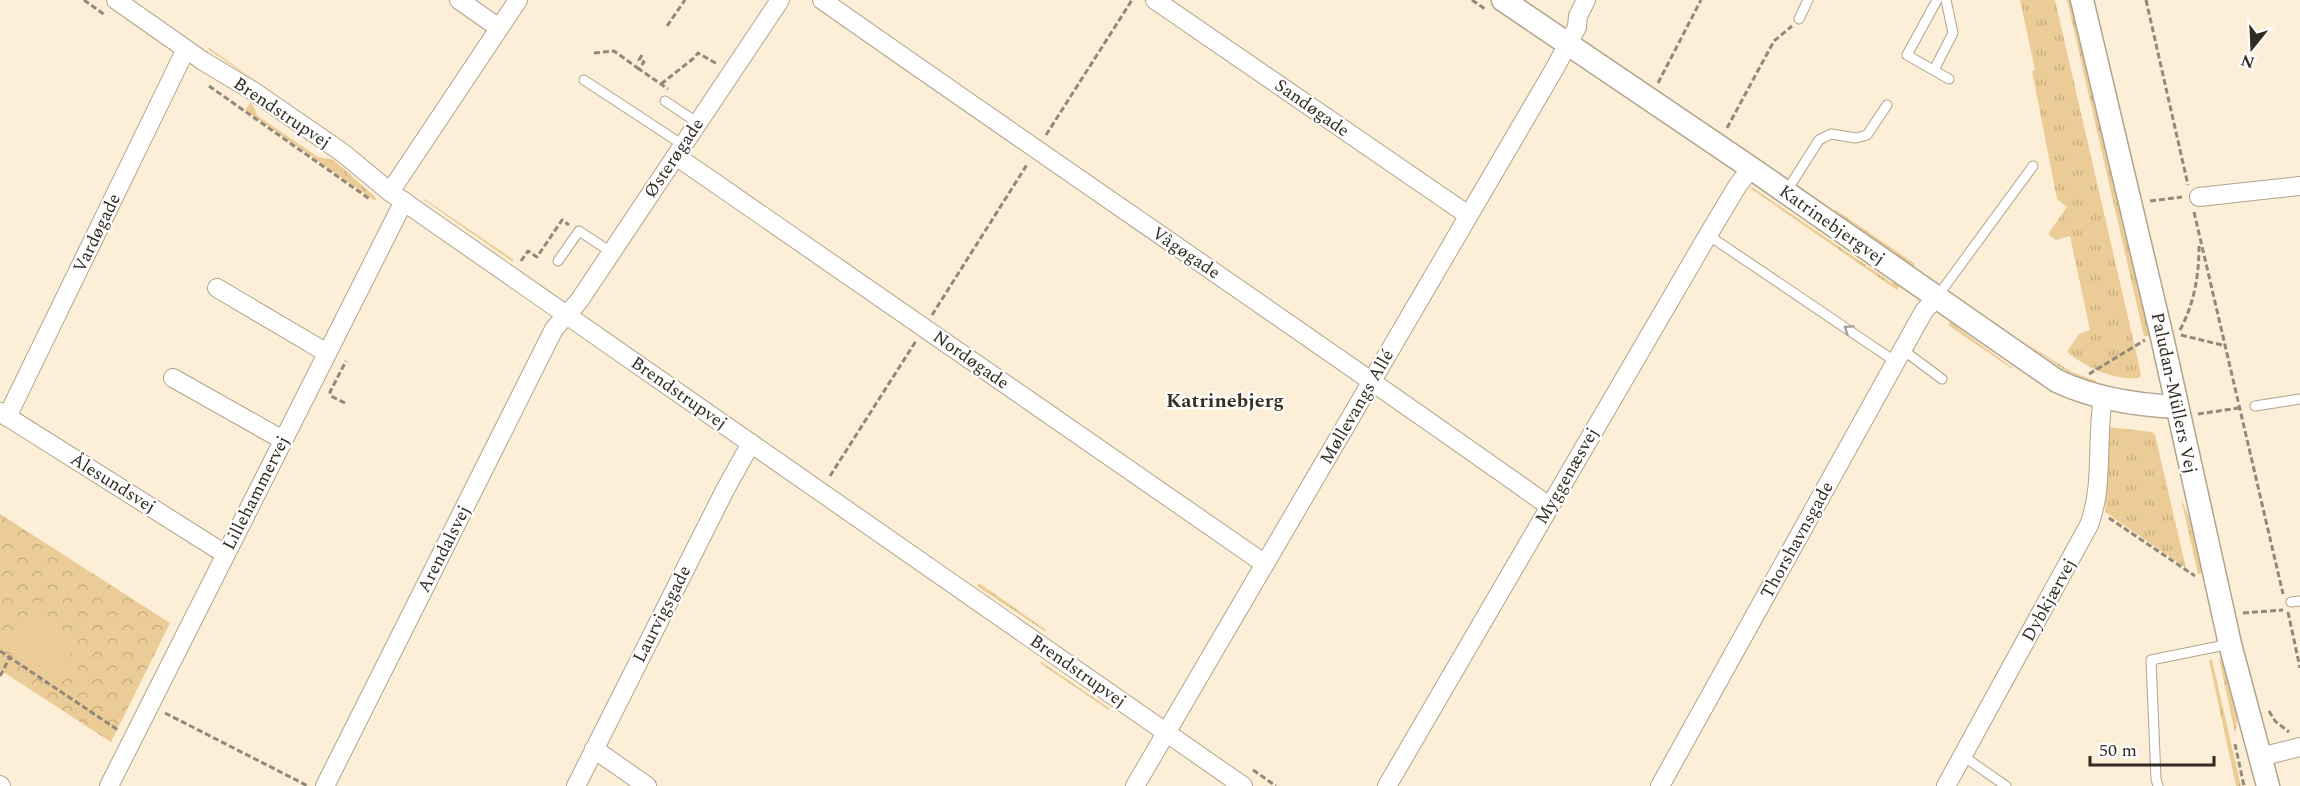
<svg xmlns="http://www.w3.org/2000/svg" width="2300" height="786" viewBox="0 0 2300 786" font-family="Spectral,serif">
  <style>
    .grass { fill: url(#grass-tufts) }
    .park { fill: url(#park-crowns) }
    .pitch { fill: #ebcc96 }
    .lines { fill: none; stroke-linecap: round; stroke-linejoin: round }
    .service-casing { stroke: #b1a38d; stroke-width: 11 }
    .minor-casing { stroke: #b1a38d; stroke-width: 20 }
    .tertiary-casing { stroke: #b1a38d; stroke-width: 25 }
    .path { stroke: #928978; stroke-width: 3; stroke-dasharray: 6 3; stroke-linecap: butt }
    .service { stroke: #fff; stroke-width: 9 }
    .minor { stroke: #fff; stroke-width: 18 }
    .tertiary { stroke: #fff; stroke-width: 22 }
    .oneway { stroke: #a2a09c }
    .labels { text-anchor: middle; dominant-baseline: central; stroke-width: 4.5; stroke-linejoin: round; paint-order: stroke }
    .street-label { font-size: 18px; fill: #312b22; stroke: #fefefe }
    .neighbourhood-label { font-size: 20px; font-weight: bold; fill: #3c311d; stroke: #fefefe }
  </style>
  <defs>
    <pattern id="grass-tufts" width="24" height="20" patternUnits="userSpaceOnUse" patternTransform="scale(1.5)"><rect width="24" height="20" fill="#ebcc96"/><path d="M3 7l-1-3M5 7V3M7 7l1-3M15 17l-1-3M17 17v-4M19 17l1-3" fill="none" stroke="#caaf81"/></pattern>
    <pattern id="park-crowns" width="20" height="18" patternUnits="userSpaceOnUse" patternTransform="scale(1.5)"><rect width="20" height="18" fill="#ebcc96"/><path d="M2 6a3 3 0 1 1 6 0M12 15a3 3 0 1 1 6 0" fill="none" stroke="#caaf81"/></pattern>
  </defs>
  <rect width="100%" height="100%" fill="#fdefd7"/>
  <g class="grass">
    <path d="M2020 0H2055L2141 374 2139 378C2111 380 2088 368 2067 352L2079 334 2090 330 2070 236 2056 240 2048 234 2067 207 2057 199 2032 71 2035 70Z"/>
    <path d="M2067 0H2073L2150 336H2144Z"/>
    <path d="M208 47 283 100 209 50Z"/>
    <path d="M251 102 258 116 318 157 334 160 376 198 375 201 245 110Z"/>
    <path d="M1752 187 1892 283 1895 281 1901 284 1897 290 1750 188Z"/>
    <path d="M423 198 514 260 513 262 424 200Z"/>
    <path d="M1834 210H1836L1915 264 1910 270 1902 259Z"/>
    <path d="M1953 319 1958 324V328L2013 368H2011L1948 325Z"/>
    <path d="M2021 340 2072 372 2096 381V384L2073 376Z"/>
    <path d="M2109 427 2152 432 2155 435 2186 568 2105 512Z"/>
    <path d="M2181 498 2193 527 2203 571 2200 574H2198Z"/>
    <path d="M979 583 1046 630V632L977 586Z"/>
    <path d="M2219 658 2224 662C2229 683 2242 712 2235 733Z"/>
    <path d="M2209 660H2212L2241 786H2236Z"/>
    <path d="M1040 661 1109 708V710L1041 664Z"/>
  </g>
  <path class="park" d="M0 514 170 623 111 742 0 670Z"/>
  <path class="pitch" d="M28 616 74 647 53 677 8 645Z"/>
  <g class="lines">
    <defs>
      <g id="service">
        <path d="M1937 0 1907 55 1949 79"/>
        <path d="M1799 19 1808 0"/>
        <path d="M1934 70 1953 33 1946 0"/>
        <path d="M584 80 683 145"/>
        <path d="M665 101 698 123"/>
        <path d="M1786 192 1819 140 1831 134 1856 138 1867 135 1887 105"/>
        <path d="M1708 235 1896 362"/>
        <path d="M558 261 579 231 611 252"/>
        <path d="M1937 297 2033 166"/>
        <path d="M1903 350 1942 379"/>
        <path d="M2255 406 2300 399"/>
        <path d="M2291 602 2300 601"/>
        <path d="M1963 756 2006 786"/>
        <path d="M2158 786 2156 779 2151 660 2230 644"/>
      </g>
      <g id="minor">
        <path d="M116 0 203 61 253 91 343 153 390 192 1243 786"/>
        <path d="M459 0 499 28"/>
        <path d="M822 0C1064 170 1308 335 1549 506"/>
        <path d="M1155 0 1468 215"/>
        <path d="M676 156 1265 564"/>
        <path d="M390 192 518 0"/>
        <path d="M2199 197 2300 186"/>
        <path d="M217 288 327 353"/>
        <path d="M173 378 283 440"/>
        <path d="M0 412 225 554"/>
        <path d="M7 417 186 49"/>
        <path d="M594 749 647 786"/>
        <path d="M2260 757 2300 747"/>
        <path d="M0 785 1 786"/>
        <path d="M109 786 404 201"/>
        <path d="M325 786 554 329 579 301 780 0"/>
        <path d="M576 786 725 490 751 443"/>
        <path d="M1135 786 1555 68 1577 27 1578 16 1586 0"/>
        <path d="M1387 786 1708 235 1738 185 1751 168"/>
        <path d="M1660 786 1924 311 1937 297"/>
        <path d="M1946 786 2089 525C2104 486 2096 440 2103 398"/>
      </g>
      <g id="tertiary">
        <path d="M1503 0 1751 168 2057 381C2095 399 2136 405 2177 407"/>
        <path d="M2082 0 2162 337 2230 644 2268 786"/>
      </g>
    </defs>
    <use href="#service" class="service-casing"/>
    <use href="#minor" class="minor-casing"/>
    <use href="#tertiary" class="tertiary-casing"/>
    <g class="path">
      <path d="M84 0 105 15"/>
      <path d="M1472 0 1485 9"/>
      <path d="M2146 0 2188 185"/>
      <path d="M667 26 685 0"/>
      <path d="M594 53 614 51 639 69"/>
      <path d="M642 55 639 60 644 62 639 69 668 89"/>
      <path d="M1658 83 1701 0"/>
      <path d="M661 84 694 58 698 53 717 64"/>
      <path d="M209 86 371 200"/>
      <path d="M1727 128 1774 41 1792 26"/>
      <path d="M1046 135 1132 0"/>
      <path d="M2150 201 2182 197"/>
      <path d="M2194 212 2283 594"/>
      <path d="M521 261 528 251 537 257 562 220 569 225"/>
      <path d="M932 315 1028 163"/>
      <path d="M2180 330C2194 304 2199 276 2199 246"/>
      <path d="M2181 335 2226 346"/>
      <path d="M2089 374 2145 340"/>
      <path d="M345 403 331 396 330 392 346 361"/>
      <path d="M2198 414 2239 408"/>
      <path d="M830 476 916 341"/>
      <path d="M2109 518 2195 576"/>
      <path d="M2288 612 2300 668"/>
      <path d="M2243 613 2283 610"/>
      <path d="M0 651 118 730"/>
      <path d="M0 676 10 657"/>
      <path d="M2269 711 2275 721 2289 732"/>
      <path d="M165 713 308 786"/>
      <path d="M2235 744 2244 786"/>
      <path d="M1253 770 1276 786"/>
    </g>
    <use href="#service" class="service"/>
    <use href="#minor" class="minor"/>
    <use href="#tertiary" class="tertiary"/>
  </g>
  <defs><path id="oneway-chevron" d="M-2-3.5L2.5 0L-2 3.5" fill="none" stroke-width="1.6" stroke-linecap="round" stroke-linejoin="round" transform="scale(1.5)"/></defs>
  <use class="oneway" href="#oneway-chevron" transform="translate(1848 329) rotate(-146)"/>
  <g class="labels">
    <g class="street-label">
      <text transform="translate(1312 108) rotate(35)">Sandøgade</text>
      <text transform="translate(282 113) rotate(34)">Brendstrupvej</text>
      <text transform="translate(674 158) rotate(-56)">Østerøgade</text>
      <text transform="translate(1832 225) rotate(35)">Katrinebjergvej</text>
      <text transform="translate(97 233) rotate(-64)">Vardøgade</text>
      <text transform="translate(1186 253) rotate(34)">Vågøgade</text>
      <text transform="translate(971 360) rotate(35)">Nordøgade</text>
      <text transform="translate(679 393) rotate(35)">Brendstrupvej</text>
      <text transform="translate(2174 393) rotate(78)">Paludan-Müllers Vej</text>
      <text transform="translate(1357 407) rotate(-60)">Møllevangs Allé</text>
      <text transform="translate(1567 476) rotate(-60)">Myggenæsvej</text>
      <text transform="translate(113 483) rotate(32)">Ålesundsvej</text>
      <text transform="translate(256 493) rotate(-63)">Lillehammervej</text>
      <text transform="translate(1797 540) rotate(-61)">Thorshavnsgade</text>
      <text transform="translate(444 549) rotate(-63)">Arendalsvej</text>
      <text transform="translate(2049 600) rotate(-61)">Dybkjærvej</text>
      <text transform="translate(662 614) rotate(-63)">Laurvigsgade</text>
      <text transform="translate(1078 671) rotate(35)">Brendstrupvej</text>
    </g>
    <g class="neighbourhood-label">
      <text x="1225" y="401">Katrinebjerg</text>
    </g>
  </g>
  <g transform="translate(2252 48) rotate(198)" stroke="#fefefe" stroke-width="4.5" paint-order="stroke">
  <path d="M0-4.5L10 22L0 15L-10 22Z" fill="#312b22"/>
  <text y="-9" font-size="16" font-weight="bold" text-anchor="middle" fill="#312b22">N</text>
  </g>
  <path d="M2090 756v9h124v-9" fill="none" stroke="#312b22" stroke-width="3"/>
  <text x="2099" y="756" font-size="18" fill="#312b22" stroke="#fefefe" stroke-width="4.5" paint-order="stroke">50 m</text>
</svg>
